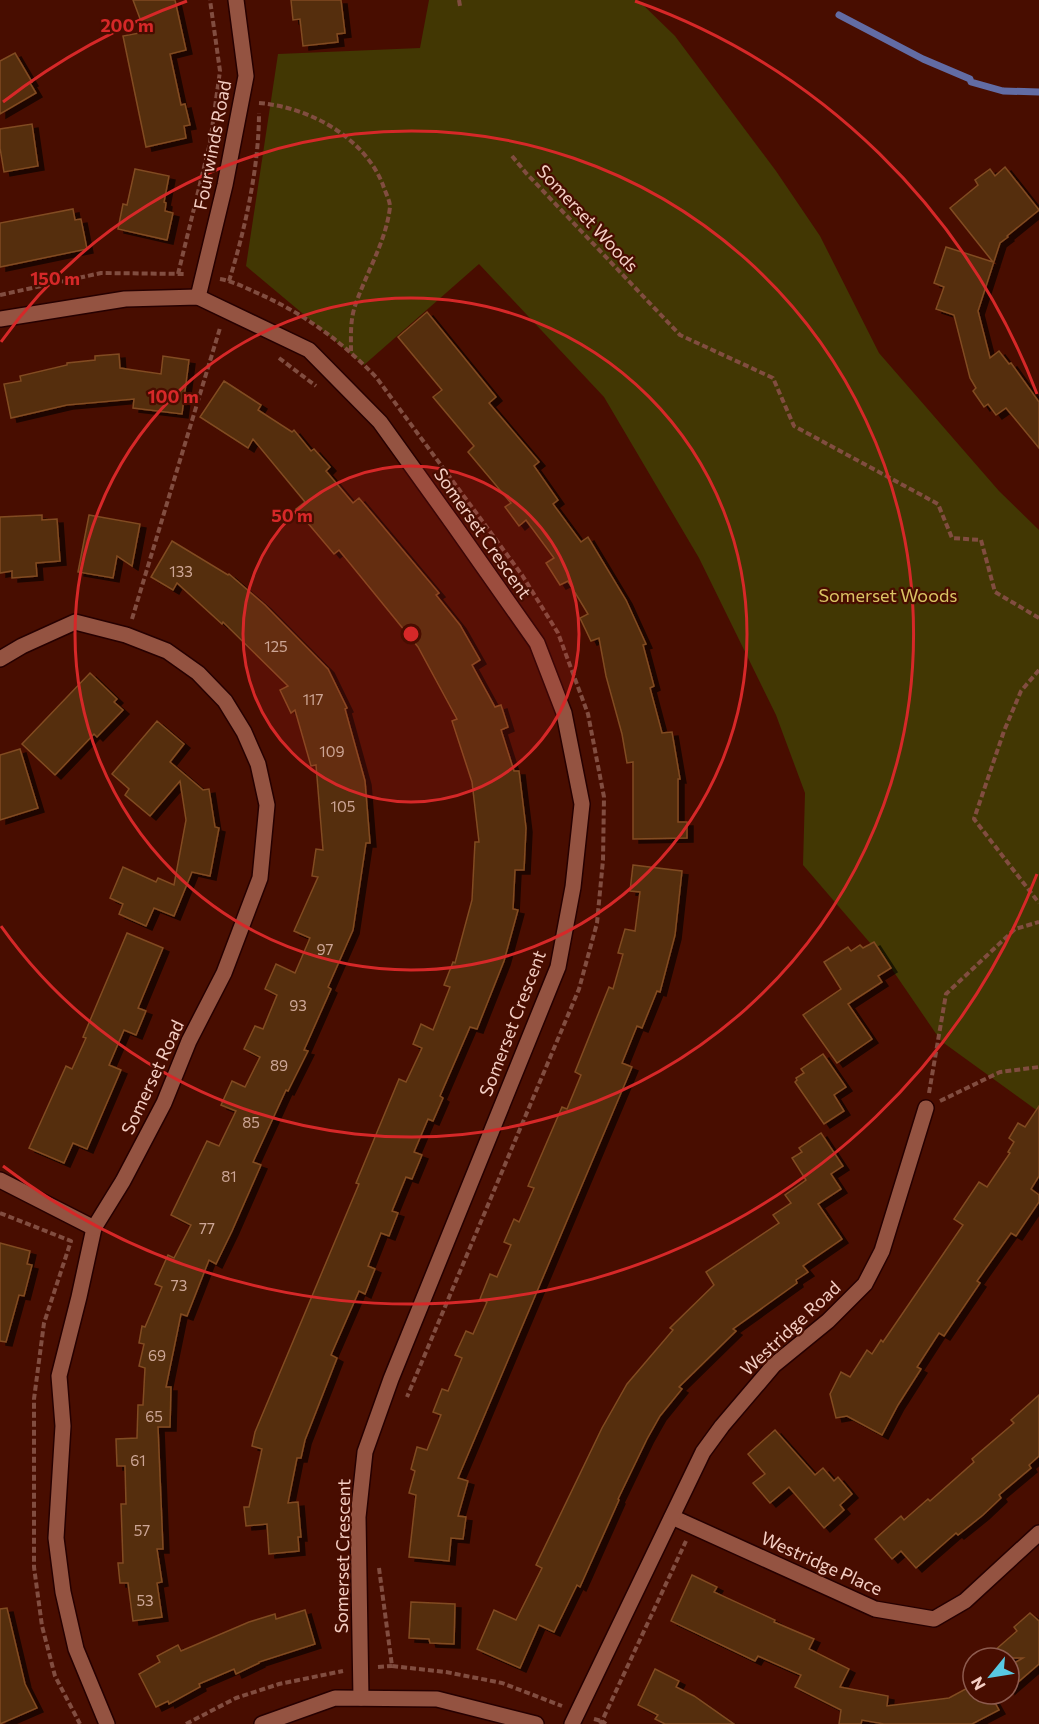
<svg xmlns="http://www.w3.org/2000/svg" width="1039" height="1724" viewBox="0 0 1039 1724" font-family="Commissioner,sans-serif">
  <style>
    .green { fill: #423703 }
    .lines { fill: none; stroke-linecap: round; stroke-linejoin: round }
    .stream { stroke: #626ca4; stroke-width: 7 }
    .building { fill: #552d0c; stroke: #814b21; stroke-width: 1.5; filter: url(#shadow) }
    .minor-casing { stroke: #260000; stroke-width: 18 }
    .path { stroke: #814d40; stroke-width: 4; stroke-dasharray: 6 3; stroke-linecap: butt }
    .minor { stroke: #945341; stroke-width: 15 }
    .ring { fill: none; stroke: #d62828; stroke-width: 3 }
    .labels { text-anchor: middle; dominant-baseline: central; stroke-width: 4.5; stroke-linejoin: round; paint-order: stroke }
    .number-label { font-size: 15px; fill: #cda696 }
    .street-label { font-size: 18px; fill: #f5cfc4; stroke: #480d00 }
    .park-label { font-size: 18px; fill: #dac363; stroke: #480d00 }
    .centre { fill: #d62828; stroke: #480d00; stroke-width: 3 }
    .ring-label { font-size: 18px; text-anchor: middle; font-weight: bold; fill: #d62828; stroke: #480d00; stroke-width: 4.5; stroke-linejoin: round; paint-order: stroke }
  </style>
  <defs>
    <filter id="shadow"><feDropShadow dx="6" dy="4" stdDeviation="0" flood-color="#0009"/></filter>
  </defs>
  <rect width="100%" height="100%" fill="#480d00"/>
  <path class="green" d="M429 0H638L675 36 776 171 820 236 879 353 999 491 1039 530V1112L941 1041 889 965 803 865 805 793 776 715 699 558 604 397 479 264 364 365 246 266 278 54 420 48Z"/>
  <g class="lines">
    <path class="stream" d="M839 15 923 59 970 79 971 82 1003 91 1039 92"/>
  </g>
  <g class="building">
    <path d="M133 0H175L186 50 170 54 181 105 185 104 190 125 184 126 186 138 146 147 123 36 145 32Z"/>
    <path d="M291 0H341L345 33 337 34 338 42 303 46 300 19 293 20Z"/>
    <path d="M15 53 32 82 30 83 36 93 0 114V61Z"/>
    <path d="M32 124 38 166 4 172 0 148V129Z"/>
    <path d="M1005 167 1039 210 1007 236 1008 237 1000 243 978 311 990 358 999 351 1009 364 1011 363 1039 402V448L1006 408 996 415 988 404 984 407 973 391 976 388 970 378 954 315 936 309 944 287 934 283 946 247 993 262 950 208 978 185 975 180 990 169 995 176Z"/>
    <path d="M135 169 169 176 164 202 166 203 165 211 173 213 167 240 118 229 123 204 127 205Z"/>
    <path d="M73 209 75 220 81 219 87 249 0 267V223Z"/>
    <path d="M427 312 496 397 489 403 539 462 534 466 558 500 553 504 581 542 588 537 626 600 646 644 643 645 654 686 650 688 662 733 672 732 680 779H678V822H687V838L633 839V762L627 763 622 734 606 676 599 638 591 641 580 618 588 614 568 581 560 585 546 563 554 558 526 520 519 526 505 507 511 503 468 452 474 446 433 397 442 390 398 337Z"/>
    <path d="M119 354 120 368 161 374 163 356 189 360 182 414 133 408 134 399 67 405 11 418 4 384 21 381 20 376 67 365V363L95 360V356Z"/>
    <path d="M224 381 261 405 258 410 292 432 294 430 311 451 314 449 330 467 326 471 353 503 359 498 439 593 436 595 460 625 480 660 472 665 495 707 501 705 508 727 501 730 514 771H519L526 828 524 870H515L513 909 518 910 504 961 477 1029 470 1027 440 1096 443 1098 433 1121 428 1119 414 1152 422 1155 412 1179 406 1177 392 1211 398 1213 389 1236 381 1233 368 1266 375 1269 365 1294 359 1291 331 1355 337 1358 305 1440 301 1458H297L288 1503 298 1502 301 1537H298L299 1551 269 1554 267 1524 246 1526 244 1507H249L262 1449 252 1446 255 1432 359 1184 356 1183 399 1079 406 1082 422 1048 413 1044 421 1024 433 1030 450 987 444 985 453 962 455 963 472 900 475 842H479L472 782 452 721 457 719 418 647 339 550 334 554 296 509 305 502 253 439 248 448 200 417Z"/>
    <path d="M42 515V520L57 519 60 561 36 563 37 576 12 578V571L0 573V517Z"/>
    <path d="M89 515 140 524 132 566 117 556 113 578 78 572Z"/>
    <path d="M172 541 228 575 229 574 265 605 328 669 347 708 345 709 365 781 370 843H366L353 930 328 987 331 989 304 1050 308 1051 288 1091 286 1090 253 1162 261 1165 232 1231 216 1264 209 1260 187 1316 181 1314 166 1387H171L170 1427H158L163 1549H157L162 1582 157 1583 162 1617 133 1621 128 1583H120L118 1563H123L121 1504H126L125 1466H117L116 1439 137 1438 138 1405H143L145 1368 139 1366 144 1344 139 1343 142 1326 145 1327 162 1287 155 1284 168 1255 174 1258 191 1225 171 1215 207 1141 219 1146 236 1111 221 1105 232 1081 245 1087 260 1057 244 1049 255 1026 263 1029 277 995 265 989 276 964 295 973 310 938 294 931 318 877 312 876 316 849 323 850 316 765 311 766 295 710 291 713 280 690 288 686 223 622 222 624 177 583 173 590 151 577Z"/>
    <path d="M90 673 117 699 114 702 123 710 97 737 94 734 55 775 22 744Z"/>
    <path d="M157 721 184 744 170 762 203 790 209 789 215 827 219 828 210 876 192 872 174 916 154 908 146 926 119 914 123 904 110 898 123 867 156 882 158 878 174 885 186 820 180 781 150 816 125 795 129 789 112 774Z"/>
    <path d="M20 749 38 808 0 820V755Z"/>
    <path d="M633 865 682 871 675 935 660 992 657 991 642 1028 637 1026 622 1063 632 1067 458 1478 468 1481 458 1516 466 1517 463 1539 451 1538 449 1561 409 1557 416 1495 409 1493 415 1471 411 1469 417 1447 427 1450 441 1415 433 1412 442 1389 448 1391 462 1358 455 1355 466 1331 473 1334 487 1302 480 1299 490 1274 497 1277 511 1245 504 1242 514 1219 519 1222 534 1188 528 1186 562 1107 567 1109 581 1075 575 1072 609 987 613 989 623 954 618 953 625 929 635 931 640 892 630 891Z"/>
    <path d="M127 933 163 948 138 1008 146 1011 136 1035 124 1030 109 1065 121 1070 87 1149 73 1143 64 1163 29 1148 66 1066 72 1069 86 1038 83 1037Z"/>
    <path d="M874 942 891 968 878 976 882 982 848 1004 872 1039 837 1063 803 1015 841 989 824 962 848 947 851 951 860 945 863 948Z"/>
    <path d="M823 1054 846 1087 834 1095 844 1111 824 1124 795 1082 797 1080 796 1078 804 1073 801 1069Z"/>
    <path d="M1039 1106V1176L1031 1189 1039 1195V1202L1016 1236 1011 1233 977 1281 980 1283 944 1336 939 1333 917 1367 921 1369 898 1405 882 1435 847 1416 836 1418 830 1394 841 1372 850 1377 867 1350 872 1354 881 1340 883 1342 963 1225 954 1219 979 1182 987 1187 1010 1153 1008 1152 1014 1142 1009 1138 1018 1123 1025 1127Z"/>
    <path d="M821 1133 843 1166 831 1174 841 1189 818 1204 842 1239 803 1266 808 1272 796 1280 797 1283 733 1329 736 1331 679 1387 682 1389 660 1416 647 1439 618 1499 619 1500 580 1587 577 1585 554 1632 539 1625 520 1668 477 1649 494 1610 516 1620 542 1568 536 1565 602 1428 627 1384 673 1330 670 1328 714 1285 706 1272 779 1223 773 1215 791 1203 785 1195 806 1180 792 1158 802 1152 799 1148Z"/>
    <path d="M0 1243 30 1251 27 1264 32 1265 24 1296 19 1295 6 1342 0 1341Z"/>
    <path d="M1039 1395V1456L1029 1465 1031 1468 999 1495 1001 1498 983 1515 958 1535 956 1533 916 1568 901 1551 892 1559 875 1539 901 1516 904 1520 928 1499 930 1501 974 1462 972 1459 1014 1423 1011 1420Z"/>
    <path d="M775 1430 815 1475 823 1468 834 1481 838 1477 852 1494 840 1505 844 1510 824 1528 789 1487 770 1503 753 1483 765 1474 748 1454Z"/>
    <path d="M692 1575 717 1587 714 1592 775 1620 774 1622 814 1639 809 1649 849 1669 840 1687 888 1696 887 1706 949 1698 973 1685V1694H990L999 1710 972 1724H884L862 1720 861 1724H839L841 1710 795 1687 801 1675 758 1656 755 1661 671 1621Z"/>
    <path d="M411 1602 455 1604 454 1644 430 1643 429 1639 409 1638Z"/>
    <path d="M7 1608 25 1684 37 1708 0 1724V1609Z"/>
    <path d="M305 1610 315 1644 259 1662V1663L236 1674 234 1669 199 1684 200 1687 169 1704 168 1701 156 1707 139 1674 160 1662 157 1656 178 1645 181 1651 249 1622 275 1614 276 1619Z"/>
    <path d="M1030 1613 1039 1621V1664L1009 1690V1666L1023 1658H986L1017 1631 1014 1627Z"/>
    <path d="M655 1669 679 1681 676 1687 694 1696 734 1724H665L655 1719 658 1715 638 1705Z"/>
  </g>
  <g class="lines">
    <defs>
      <g id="minor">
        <path d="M198 297 225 185 246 76 236 0"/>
        <path d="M0 319 125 299 198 297 309 350 380 422 454 525 537 643 564 713 582 804 573 887 558 967 391 1379 365 1452 358 1517 361 1698"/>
        <path d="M0 659 22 646 75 622 126 635 167 651 198 673 225 701 244 732 258 764 267 805 260 878 224 973 189 1041 164 1103 123 1181 94 1228 79 1297 59 1376 63 1426 56 1538 63 1592 76 1649 107 1724"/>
        <path d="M0 1180 94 1228"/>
        <path d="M672 1517 875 1609 934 1619 965 1601 1039 1533"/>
        <path d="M262 1724 335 1698 437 1699 536 1724"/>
        <path d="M572 1724 703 1452 722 1426 774 1365 828 1321 865 1284 882 1251 926 1108"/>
      </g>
    </defs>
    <use href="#minor" class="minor-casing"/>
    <g class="path">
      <path d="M459 0 460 6"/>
      <path d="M259 103C309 107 364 137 383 185 385 192 390 200 390 207 386 242 366 273 355 306 350 321 351 336 351 351"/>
      <path d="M512 156 526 173 680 335 773 378 794 426 938 504 952 538 981 540 995 592 1039 618"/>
      <path d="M178 274 210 143 220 71 210 0"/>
      <path d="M220 279C232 281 244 287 255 292 303 313 339 339 376 377L522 575 558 633 588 714 604 797 603 860 597 923 579 989 407 1397"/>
      <path d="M229 281C245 230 259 167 259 113"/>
      <path d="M0 295 101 273 186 274"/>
      <path d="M279 358 316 386"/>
      <path d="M132 619 220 328"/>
      <path d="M1039 670 1021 691 1004 731 974 819 1039 903"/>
      <path d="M929 1093 946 994 1015 929 1039 922"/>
      <path d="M940 1101 1000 1072 1039 1067"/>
      <path d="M0 1213 71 1241 44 1323 34 1399V1567L42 1626 55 1676 80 1724"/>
      <path d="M379 1568 392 1666 446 1672 502 1683 562 1706"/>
      <path d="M378 1667 392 1666"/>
      <path d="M594 1719 602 1721 600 1724"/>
      <path d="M186 1724 236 1698 279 1684 343 1671"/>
      <path d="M606 1724 602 1721 686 1541"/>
    </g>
    <use href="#minor" class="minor"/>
  </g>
  <circle cx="411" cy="634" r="168" fill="#d62828" fill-opacity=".12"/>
  <g class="ring">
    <circle cx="411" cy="634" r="168"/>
    <circle cx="411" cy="634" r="336"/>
    <path d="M1 342A503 503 0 1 1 1 926"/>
    <path d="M1037 874A671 671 0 0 1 3 1166M3 102A671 671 0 0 1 187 1M635 1A671 671 0 0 1 1037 394"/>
  </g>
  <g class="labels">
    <g class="number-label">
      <text x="181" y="571">133</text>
      <text x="276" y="646">125</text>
      <text x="313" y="699">117</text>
      <text x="332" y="751">109</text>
      <text x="343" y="806">105</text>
      <text x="325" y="949">97</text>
      <text x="298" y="1005">93</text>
      <text x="279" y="1065">89</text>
      <text x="251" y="1122">85</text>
      <text x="229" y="1176">81</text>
      <text x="207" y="1228">77</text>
      <text x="179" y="1285">73</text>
      <text x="157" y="1355">69</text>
      <text x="154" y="1416">65</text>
      <text x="138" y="1460">61</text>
      <text x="142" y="1530">57</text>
      <text x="145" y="1600">53</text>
    </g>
    <g class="street-label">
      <text transform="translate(212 145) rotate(-79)">Fourwinds Road</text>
      <text transform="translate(588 218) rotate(47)">Somerset Woods</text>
      <text transform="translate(483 533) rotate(55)">Somerset Crescent</text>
      <text transform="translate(512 1023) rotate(-69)">Somerset Crescent</text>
      <text transform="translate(152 1077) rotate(-65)">Somerset Road</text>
      <text transform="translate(790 1328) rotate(-43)">Westridge Road</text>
      <text transform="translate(342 1556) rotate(-89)">Somerset Crescent</text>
      <text transform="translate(822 1563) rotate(24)">Westridge Place</text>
    </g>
    <g class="park-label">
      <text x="888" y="595">Somerset Woods</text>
    </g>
  </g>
  <circle cx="411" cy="634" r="9" class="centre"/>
  <g class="ring-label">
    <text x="127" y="32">200 m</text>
    <text x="55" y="285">150 m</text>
    <text x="173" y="403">100 m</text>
    <text x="292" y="522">50 m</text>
  </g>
  <g transform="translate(991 1676) rotate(240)"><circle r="28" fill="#480d00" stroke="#8d5b4e" stroke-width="1.5"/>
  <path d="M0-4.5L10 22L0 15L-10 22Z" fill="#58c9e3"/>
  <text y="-9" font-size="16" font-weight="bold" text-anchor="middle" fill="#f5cfc4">N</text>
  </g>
</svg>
